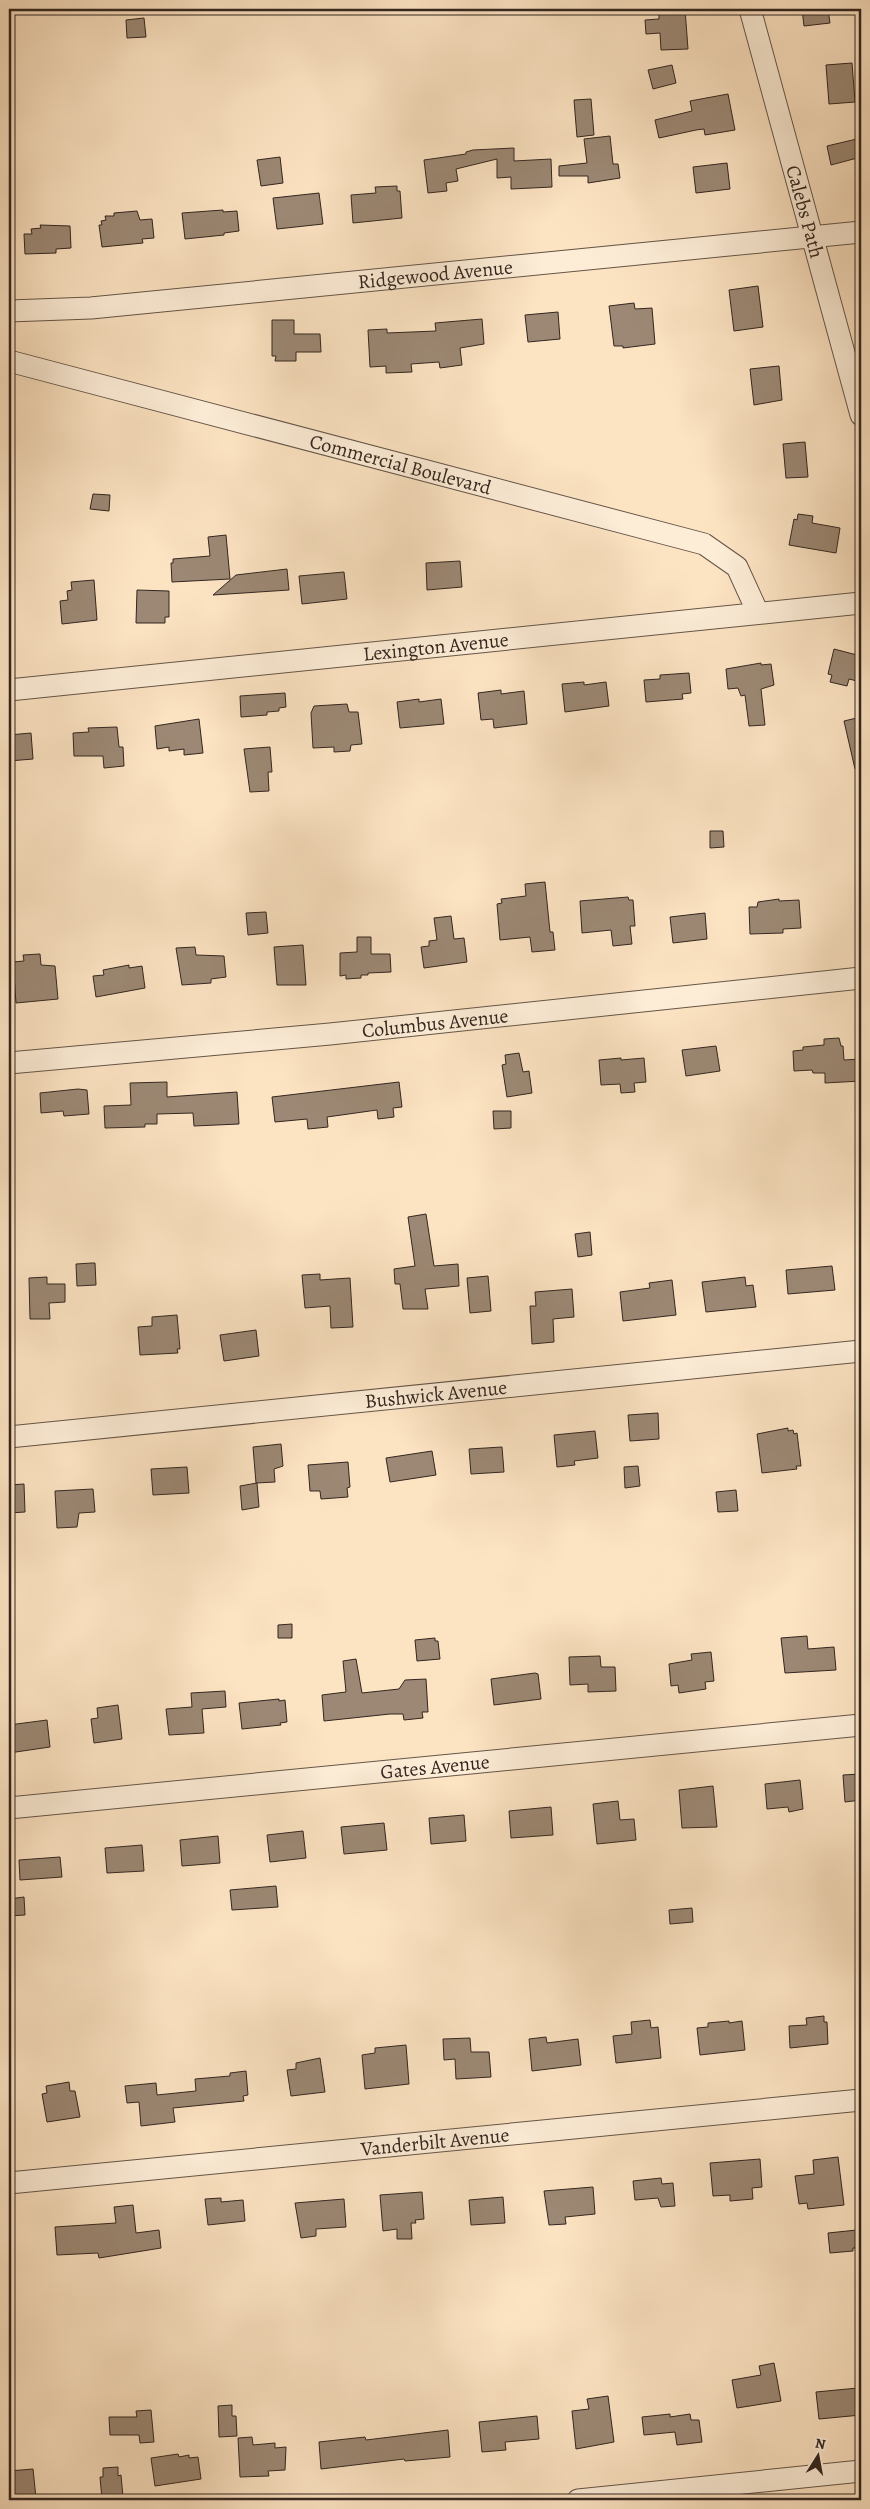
<svg xmlns="http://www.w3.org/2000/svg" width="870" height="2509" viewBox="0 0 870 2509" font-family="Alegreya,serif">
  <style>
    .building { fill: #9c8874; stroke: #332620 }
    .lines { fill: none; stroke-linecap: round; stroke-linejoin: round }
    .minor-casing { stroke: #655548; stroke-width: 23 }
    .minor { stroke: #fdedd7; stroke-width: 21 }
    .labels { text-anchor: middle; dominant-baseline: central; stroke-width: 4.5; stroke-linejoin: round; paint-order: stroke }
    .street-label { font-size: 20px; fill: #332620; stroke: #fdedd7 }
  </style>
  <rect width="100%" height="100%" fill="#fce3c2"/>
  <filter id="stains"><feTurbulence type="fractalNoise" baseFrequency=".004" numOctaves="4"/><feColorMatrix values="0 0 0 0 .2 0 0 0 0 .09 0 0 0 0 .02 0 0 0 .5 -.17"/></filter>
  <radialGradient id="worn" r=".72"><stop offset=".6" stop-color="#630" stop-opacity="0"/><stop offset="1" stop-color="#630" stop-opacity=".3"/></radialGradient>
  <g class="building">
    <path d="M662 9H685L688 49 661 50 660 33 646 34 645 20 659 19V11Z"/>
    <path d="M802 9H828L830 23 804 26Z"/>
    <path d="M144 18 146 37 127 38 126 20Z"/>
    <path d="M852 63 855 102 829 104 826 65Z"/>
    <path d="M672 65 676 83 653 89 648 70Z"/>
    <path d="M728 94 735 130 705 135 704 129 696 130 659 138 655 120 692 111 690 101Z"/>
    <path d="M591 99 594 135 577 137 574 100Z"/>
    <path d="M610 136 613 164H618L620 178 588 183V176H559V166L587 163 584 139Z"/>
    <path d="M861 138V157L831 165 827 146Z"/>
    <path d="M514 148V161L551 159 552 187 511 189V177L497 178V159L456 169 458 181 446 183 447 191 428 193 424 160 466 154V152L473 150Z"/>
    <path d="M280 157 283 183 261 186 257 160Z"/>
    <path d="M727 163 730 189 696 193 693 167Z"/>
    <path d="M397 186V191H400L402 218 353 223 351 195 376 193 375 187Z"/>
    <path d="M319 193 323 224 277 229 273 198Z"/>
    <path d="M223 210V212L237 211 239 231 224 233V235L185 239 182 213Z"/>
    <path d="M137 211 140 220 152 219 154 238 142 239 143 243 102 247 99 225H102L101 221 106 220 105 216H114V213Z"/>
    <path d="M40 225 70 226 71 248 56 249V253L25 254 24 234H32L31 229 41 228Z"/>
    <path d="M758 286 763 327 734 331 729 290Z"/>
    <path d="M634 303 635 309 652 308 655 344 623 348V346H614L609 306Z"/>
    <path d="M558 312 560 339 528 342 525 315Z"/>
    <path d="M482 319 484 344 460 348 462 365 440 368 439 362 411 364 412 372 386 373V366L370 367 368 330 387 329V333L436 331 435 323Z"/>
    <path d="M272 320H294V334H320L321 352H296V361H275L276 356H272Z"/>
    <path d="M779 366 782 400 754 405 750 369Z"/>
    <path d="M805 442 808 477 786 478 783 444Z"/>
    <path d="M93 494 110 495 109 511 90 509Z"/>
    <path d="M798 514 813 516 812 523 840 528 836 553 789 545 794 519 797 520Z"/>
    <path d="M226 535 230 579 172 582 171 563H173V559L210 556 208 537Z"/>
    <path d="M460 561 462 587 427 590 426 563Z"/>
    <path d="M287 569 289 590 213 595 236 575Z"/>
    <path d="M344 572 347 599 302 604 299 576Z"/>
    <path d="M94 580 97 620 62 624 60 601 68 600 67 591 72 590 71 582Z"/>
    <path d="M137 590 169 591V617H165V623H136Z"/>
    <path d="M834 649 861 656V682L849 679 847 686 830 682 832 675 828 674Z"/>
    <path d="M761 663V665L771 664 774 685 761 689 765 725 749 726 745 695 741 696 738 688 728 689 726 669Z"/>
    <path d="M689 673 691 693 682 694 683 699 646 702 644 680 660 679V675Z"/>
    <path d="M584 682V685L606 682 609 706 565 712 562 684Z"/>
    <path d="M501 690V694L524 691 527 724 494 728 493 719 481 720 478 693Z"/>
    <path d="M285 693 286 707 279 708V711L267 712V715L241 717 240 696Z"/>
    <path d="M419 699V702L441 699 444 724 400 728 397 702Z"/>
    <path d="M347 704 349 712H358L362 744 351 745 350 751 334 752V747L313 748 311 713 314 706Z"/>
    <path d="M861 717V769H855L844 721Z"/>
    <path d="M199 719 203 753 184 755V749L169 751V747L157 749 155 726Z"/>
    <path d="M117 727 119 747H123L124 766 104 768 103 756H74L73 733 89 732 88 728Z"/>
    <path d="M31 733 33 759 9 761V735Z"/>
    <path d="M270 747 272 772H268L269 791 250 792 244 749Z"/>
    <path d="M710 831H723L724 847 710 848Z"/>
    <path d="M545 882 550 932H553L555 950 532 952 530 937 500 940 497 904 502 903 501 899 526 896 525 884Z"/>
    <path d="M628 897 629 900H633L635 926H630L632 944 613 946 611 930 582 933 580 901Z"/>
    <path d="M779 899V901L799 900 801 928 783 929V933L750 934 749 907H757L758 902Z"/>
    <path d="M266 912 268 933 248 935 246 913Z"/>
    <path d="M705 913 707 939 673 943 670 917Z"/>
    <path d="M451 916 454 939 464 938 467 962 424 968 421 947 429 946V941L437 940 434 918Z"/>
    <path d="M357 937H371V954H390L391 972 368 973V975H361V978L346 979V975L340 976V953L357 952Z"/>
    <path d="M303 945 306 985H277L274 947Z"/>
    <path d="M195 947 196 955 224 956 226 977 211 979V983L182 985 176 948Z"/>
    <path d="M40 954 41 965 55 966 58 999 16 1003 13 962 24 961 23 955Z"/>
    <path d="M129 965V968L142 966 145 988 96 997 93 976 104 975 103 970Z"/>
    <path d="M839 1038 841 1046H843L844 1060 861 1059V1081L825 1083V1073H813L812 1070 794 1071 793 1051 803 1050V1047L824 1045V1039Z"/>
    <path d="M716 1046 720 1071 686 1076 682 1050Z"/>
    <path d="M519 1053 523 1072 529 1071 532 1093 507 1097 502 1065 506 1064 505 1055Z"/>
    <path d="M621 1058V1060L644 1058 646 1082 634 1083 635 1092 621 1093 620 1084 601 1085 599 1060Z"/>
    <path d="M167 1082V1097L237 1092 239 1124 194 1126 193 1113 157 1114V1124H145V1127L105 1128 104 1106 131 1105 130 1083Z"/>
    <path d="M399 1082 402 1107 393 1108 394 1117 378 1119 377 1110 327 1117 328 1127 308 1129 307 1119 275 1122 272 1097Z"/>
    <path d="M78 1089 87 1090 89 1114 64 1116 63 1111 41 1113 40 1093Z"/>
    <path d="M493 1111H511V1128L494 1129Z"/>
    <path d="M426 1214 434 1266 458 1264 459 1286 425 1289 428 1309H403L400 1284H395L394 1269 415 1266 408 1217Z"/>
    <path d="M590 1232 592 1255 578 1257 575 1234Z"/>
    <path d="M92 1263H95L96 1285 77 1286 76 1264Z"/>
    <path d="M832 1266 835 1290 788 1294 786 1270Z"/>
    <path d="M320 1274V1280L350 1278 353 1327 331 1328 330 1306 305 1308 302 1275Z"/>
    <path d="M488 1276 491 1311 470 1313 467 1278Z"/>
    <path d="M47 1277V1284H65V1302L49 1303 50 1319H30L29 1278Z"/>
    <path d="M745 1277 746 1286 753 1285 756 1307 706 1312 702 1282Z"/>
    <path d="M672 1280 676 1315 623 1321 620 1292 650 1288 649 1283Z"/>
    <path d="M572 1289 574 1317 553 1319 554 1342 532 1344 530 1306H536L535 1292Z"/>
    <path d="M177 1315 180 1349H177L178 1353 140 1355 138 1327 152 1326V1317Z"/>
    <path d="M256 1330 259 1356 224 1361 220 1335Z"/>
    <path d="M658 1413 659 1439 630 1441 628 1415Z"/>
    <path d="M788 1428V1431L793 1430 794 1434 797 1433 801 1466H796L797 1469 762 1473 757 1434Z"/>
    <path d="M595 1431 598 1458 574 1461 575 1465 557 1467 554 1435Z"/>
    <path d="M281 1444 283 1466 274 1469 275 1482 256 1483 253 1447Z"/>
    <path d="M502 1447 504 1472 471 1474 469 1449Z"/>
    <path d="M432 1451 436 1475 390 1482 386 1458Z"/>
    <path d="M348 1462 350 1487 347 1488 348 1497 321 1499 320 1491H310L308 1465Z"/>
    <path d="M638 1466 640 1486 625 1488 624 1467Z"/>
    <path d="M187 1467 189 1493 153 1495 151 1469Z"/>
    <path d="M257 1483 259 1507 242 1510 240 1486Z"/>
    <path d="M24 1484 25 1512 9 1513V1485Z"/>
    <path d="M93 1489 95 1512 79 1513 77 1527 57 1528 55 1491Z"/>
    <path d="M736 1490 738 1511 718 1512 716 1492Z"/>
    <path d="M292 1624V1638H278V1625Z"/>
    <path d="M807 1636 808 1649 834 1647 836 1670 785 1673 781 1638Z"/>
    <path d="M435 1638V1641H438L440 1659 417 1661 415 1640Z"/>
    <path d="M711 1652 714 1681 705 1682 706 1689 679 1693 678 1685 671 1686 669 1664 692 1660 691 1654Z"/>
    <path d="M600 1656 601 1667H615L616 1691 588 1692V1684L570 1685 569 1657Z"/>
    <path d="M356 1659 362 1693 399 1689 405 1680 426 1679 428 1712H422L423 1718 404 1720 403 1714H390L324 1721 322 1695 346 1692 343 1661Z"/>
    <path d="M535 1673 538 1674 541 1699 494 1705 491 1679Z"/>
    <path d="M225 1691 226 1707 202 1709 204 1733 169 1735 166 1709 192 1707 191 1693Z"/>
    <path d="M279 1699V1701L285 1700 287 1722 280 1723 281 1725 242 1729 239 1703Z"/>
    <path d="M118 1705 122 1739 94 1743 91 1719 98 1718 97 1708Z"/>
    <path d="M47 1720 50 1747 9 1753V1725Z"/>
    <path d="M861 1774V1800L845 1802 843 1775Z"/>
    <path d="M800 1780 803 1809 789 1812 788 1807 767 1809 765 1784Z"/>
    <path d="M713 1786 717 1827 682 1828 679 1790Z"/>
    <path d="M618 1801 620 1820 634 1819 636 1840 597 1844 593 1804Z"/>
    <path d="M551 1807 553 1835 511 1838 509 1811Z"/>
    <path d="M464 1815 466 1841 431 1844 429 1818Z"/>
    <path d="M384 1823 387 1850 344 1854 341 1827Z"/>
    <path d="M303 1831 306 1858 270 1862 267 1835Z"/>
    <path d="M218 1836 220 1863 182 1866 180 1840Z"/>
    <path d="M142 1845 144 1871 107 1873 105 1848Z"/>
    <path d="M60 1857 62 1877 20 1880 19 1860Z"/>
    <path d="M276 1886 278 1907 232 1910 230 1890Z"/>
    <path d="M24 1897 25 1915 9 1916V1899Z"/>
    <path d="M692 1908 693 1922 670 1924 669 1910Z"/>
    <path d="M824 2016V2022H827L828 2044 790 2048 789 2026 807 2025 806 2018Z"/>
    <path d="M650 2020 651 2028 658 2027 661 2058 616 2063 613 2036 632 2034 631 2022Z"/>
    <path d="M729 2021V2023L742 2021 745 2050 700 2055 697 2028 708 2027V2023Z"/>
    <path d="M546 2037 547 2043 578 2039 581 2065 532 2071 529 2039Z"/>
    <path d="M470 2038 471 2052H489L491 2077 456 2079 455 2059 444 2060 443 2039Z"/>
    <path d="M406 2045 409 2084 365 2089 362 2055 375 2053V2048Z"/>
    <path d="M320 2058 325 2092 291 2096 287 2070 296 2069V2063Z"/>
    <path d="M246 2071 248 2095 243 2096 244 2101 173 2108 175 2122 141 2126 139 2102 127 2103 125 2086 156 2083 157 2095 196 2091 195 2079 230 2076V2073Z"/>
    <path d="M69 2082 70 2091H75L80 2117 47 2122 42 2094 47 2093 46 2086Z"/>
    <path d="M838 2157 844 2205 808 2209 807 2203 799 2204 795 2176 814 2174 813 2160Z"/>
    <path d="M760 2159 762 2187 752 2188 753 2199 730 2201V2195L713 2196 710 2163Z"/>
    <path d="M661 2178 662 2184 673 2183 675 2206 661 2207 658 2198 635 2200 633 2181Z"/>
    <path d="M593 2187 595 2214 565 2217 566 2224 549 2225 544 2191Z"/>
    <path d="M422 2192 424 2219 415 2220 416 2223H411L412 2239H397V2229L383 2231 380 2195Z"/>
    <path d="M503 2197 505 2223 471 2225 469 2200Z"/>
    <path d="M221 2198V2202L243 2200 245 2221 208 2225 205 2199Z"/>
    <path d="M344 2199 346 2227 316 2229V2236L301 2238 295 2203Z"/>
    <path d="M133 2205 136 2233 159 2230 161 2248 99 2258 98 2253 57 2255 55 2227 116 2223 114 2207Z"/>
    <path d="M857 2230 858 2248H853V2251L830 2253 828 2233Z"/>
    <path d="M774 2363 781 2401 737 2408 732 2380 761 2375 759 2366Z"/>
    <path d="M858 2388 861 2415 819 2419 816 2392Z"/>
    <path d="M608 2396 614 2442 576 2449 572 2411 589 2409 587 2399Z"/>
    <path d="M232 2405V2416H236L237 2436 219 2437 218 2406Z"/>
    <path d="M151 2410 154 2442 140 2443 139 2435H110L109 2417H137L136 2411Z"/>
    <path d="M670 2414V2417L690 2414 691 2420H699L702 2442 677 2445 675 2432 644 2435 642 2417Z"/>
    <path d="M537 2416 539 2439 505 2442 506 2450 482 2452 479 2422Z"/>
    <path d="M448 2430 450 2457 405 2461 404 2459 321 2469 319 2442 365 2437 366 2440Z"/>
    <path d="M252 2437 253 2445 275 2443V2448L286 2447 285 2470 268 2471 269 2476 240 2477 238 2438Z"/>
    <path d="M178 2454 179 2457 189 2455V2458L198 2457 201 2479 155 2486 151 2458Z"/>
    <path d="M118 2467V2476L121 2475 123 2497 102 2499 100 2477H103V2468Z"/>
    <path d="M33 2469 36 2498 27 2500H9V2471Z"/>
  </g>
  <g class="lines">
    <defs>
      <g id="minor">
        <path id="s1" d="M750 9 861 415"/>
        <path id="s2" d="M9 311 91 308 861 232"/>
        <path id="s3" d="M9 361 704 544 737 567 758 613"/>
        <path id="s4" d="M9 690 861 603"/>
        <path id="s5" d="M9 1063 330 1034 861 978"/>
        <path id="s6" d="M9 1437 861 1351"/>
        <path id="s7" d="M9 1808 861 1725"/>
        <path id="s8" d="M9 2183 861 2100"/>
        <path d="M578 2500 861 2471"/>
      </g>
    </defs>
    <use href="#minor" class="minor-casing"/>
    <use href="#minor" class="minor"/>
  </g>
  <g class="labels">
    <g class="street-label">
      <text stroke="none"><textPath href="#s1" startOffset="210">Calebs Path</textPath></text>
      <text stroke="none"><textPath href="#s2" startOffset="428">Ridgewood Avenue</textPath></text>
      <text stroke="none"><textPath href="#s3" startOffset="405">Commercial Boulevard</textPath></text>
      <text stroke="none"><textPath href="#s4" startOffset="429">Lexington Avenue</textPath></text>
      <text stroke="none"><textPath href="#s5" startOffset="428">Columbus Avenue</textPath></text>
      <text stroke="none"><textPath href="#s6" startOffset="429">Bushwick Avenue</textPath></text>
      <text stroke="none"><textPath href="#s7" startOffset="428">Gates Avenue</textPath></text>
      <text stroke="none"><textPath href="#s8" startOffset="428">Vanderbilt Avenue</textPath></text>
    </g>
  </g>
  <rect width="870" height="2509" fill="none" stroke="#fce3c2" stroke-width="30"/>
  <rect x="10" y="10" width="850" height="2489" fill="none" stroke="#332620" stroke-width="2.5"/>
  <rect x="15" y="15" width="840" height="2479" fill="none" stroke="#332620"/>
  <g transform="translate(818 2456) rotate(11)" stroke="#fdedd7" stroke-width="4" paint-order="stroke">
  <path d="M0-4L9 19L0 12L-9 19Z" fill="#332620"/>
  <text y="-8" font-size="14" font-weight="bold" text-anchor="middle" fill="#332620">N</text>
  </g>
  <rect width="100%" height="100%" filter="url(#stains)"/>
  <rect width="100%" height="100%" fill="url(#worn)"/>
</svg>
